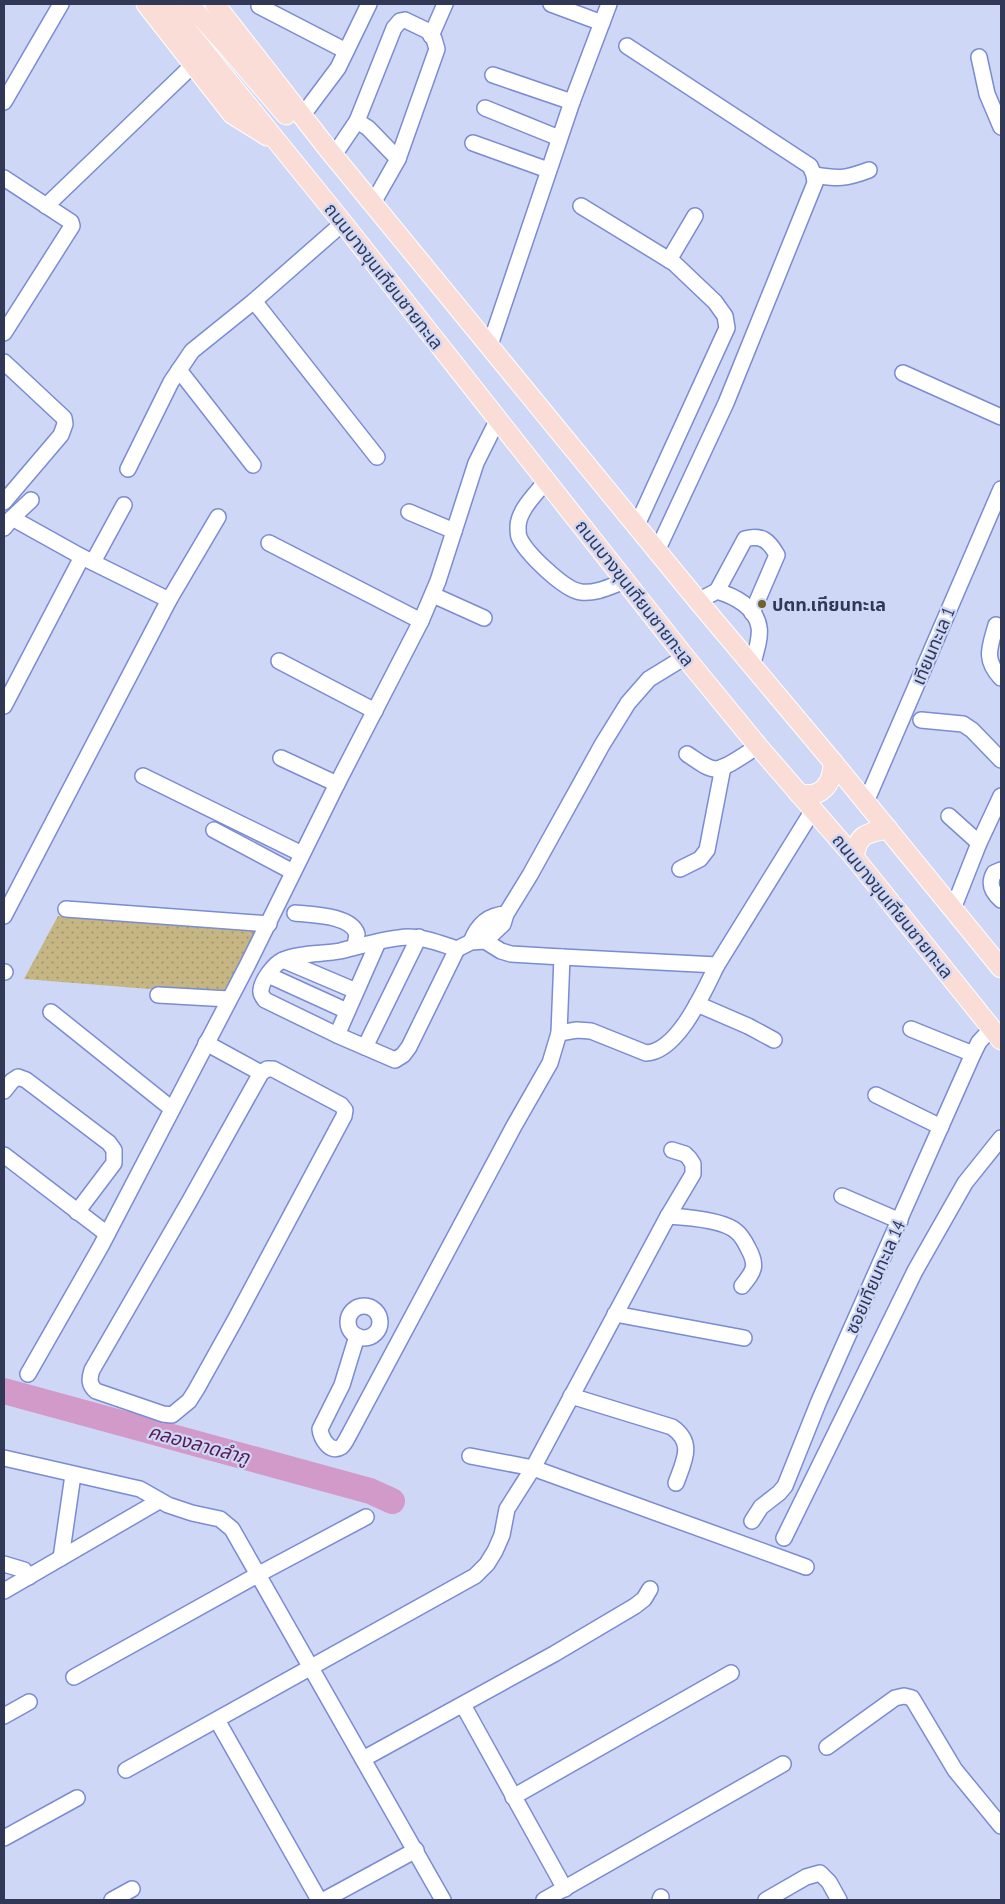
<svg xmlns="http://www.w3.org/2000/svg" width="1005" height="1904" viewBox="0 0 1005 1904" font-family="'PT Sans Narrow','Noto Sans Thai',sans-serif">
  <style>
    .grass { fill: url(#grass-dots) }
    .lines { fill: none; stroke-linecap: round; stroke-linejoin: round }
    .river { stroke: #d29ac8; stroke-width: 26 }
    .minor-casing { stroke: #7a8cd3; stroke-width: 18 }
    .major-casing { stroke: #fff; stroke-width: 21 }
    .minor { stroke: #fff; stroke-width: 15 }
    .major { stroke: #fbddd7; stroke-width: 19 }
    .poi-dot { fill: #70612e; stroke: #ced7f6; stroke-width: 2 }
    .labels { text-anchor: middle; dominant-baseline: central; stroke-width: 4.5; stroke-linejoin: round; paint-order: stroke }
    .street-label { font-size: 18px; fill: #303856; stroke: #ced7f6 }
    .poi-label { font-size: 18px; font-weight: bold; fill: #303856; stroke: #ced7f6; text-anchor: start }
    .water-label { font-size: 19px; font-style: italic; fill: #581751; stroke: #ced7f6 }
  </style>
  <defs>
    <pattern id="grass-dots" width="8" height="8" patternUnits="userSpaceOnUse" patternTransform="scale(1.25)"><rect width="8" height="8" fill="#c6b683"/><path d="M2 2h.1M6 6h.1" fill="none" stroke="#a1956e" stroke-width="1.8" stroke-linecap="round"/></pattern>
  </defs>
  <rect width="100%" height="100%" fill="#ced7f6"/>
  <path class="grass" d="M58 916 258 931 225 995 24 979Z"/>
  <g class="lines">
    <path class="river" d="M4 1391 370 1491 392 1501"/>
    <defs>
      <g id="minor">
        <path d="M551 4 602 23"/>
        <path d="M259 6 346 51"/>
        <path d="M431 36 445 4"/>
        <path d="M627 46 810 166 814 175 815 183 726 403 657 551"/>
        <path d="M979 57 987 94 1001 127"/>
        <path d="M493 75 572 102"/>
        <path d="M4 102 61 4"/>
        <path d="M485 108 559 138"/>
        <path d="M302 116 338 68 369 4"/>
        <path d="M357 121 394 28 400 21 405 20 428 31 434 39 437 49 398 159"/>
        <path d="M473 143 548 170"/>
        <path d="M334 155 357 121 368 128 398 159 373 203"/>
        <path d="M814 175C839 179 845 179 869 170"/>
        <path d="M4 178 71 222 72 226 4 333"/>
        <path d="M46 206 194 64"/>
        <path d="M581 206 674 263 715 302 725 316 727 328 637 525"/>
        <path d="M669 260 695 216"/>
        <path d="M254 301 377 457"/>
        <path d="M490 345 572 102 609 4"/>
        <path d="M4 362 64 418 65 424 61 435 4 502"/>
        <path d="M179 370 253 465"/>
        <path d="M903 373 1001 417"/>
        <path d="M128 469 171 382 192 351 254 301 343 223"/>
        <path d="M546 481C537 493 519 509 518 526 518 529 518 534 519 537 525 552 564 590 581 592 596 594 611 586 625 581"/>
        <path d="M409 512 454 531"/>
        <path d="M12 518 82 557 169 600"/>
        <path d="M4 528 12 518 31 500"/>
        <path d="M269 543 421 621"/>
        <path d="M93 562 124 505"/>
        <path d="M717 591 745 539C762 534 769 541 777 555L752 613"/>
        <path d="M433 595 484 618"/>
        <path d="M698 601 717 591C734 596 756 607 759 627 761 638 755 655 752 666"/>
        <path d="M996 625C990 647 983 659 1001 678"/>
        <path d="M279 661 375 711"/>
        <path d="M4 706 82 557"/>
        <path d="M921 720 963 724 972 730 1001 760"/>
        <path d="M687 754C695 759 705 768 715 769 726 769 748 752 758 746"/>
        <path d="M281 758 337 784"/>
        <path d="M143 776 302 854"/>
        <path d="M866 802 1001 489"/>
        <path d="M949 816 979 843"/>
        <path d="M214 830 293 872"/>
        <path d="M680 869 700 859 707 850 723 767"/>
        <path d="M1001 870 994 873C988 884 992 892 1001 900"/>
        <path d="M66 909 269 924"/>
        <path d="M953 909 979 843 1001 796"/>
        <path d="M295 913C313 915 351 915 357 934L355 946"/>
        <path d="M4 916 169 600 218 517"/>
        <path d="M485 941 501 951 511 954 562 957"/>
        <path d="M378 942 337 1035 395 1060 403 1055 409 1047 457 949"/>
        <path d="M471 942C477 926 487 915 506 914"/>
        <path d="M283 960 356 991"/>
        <path d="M4 972H5"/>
        <path d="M268 975 347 1011"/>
        <path d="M158 995 229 999"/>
        <path d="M697 1004 748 1026 774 1040"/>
        <path d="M51 1012 172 1109"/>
        <path d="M911 1029 973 1054"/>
        <path d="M559 1033 577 1030 591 1031 646 1053C678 1052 704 991 717 965"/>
        <path d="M337 1035 265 1000C263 997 260 994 261 990 262 980 274 964 283 960 298 953 324 954 340 951 362 946 385 938 408 937 425 937 441 944 457 949L471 942 485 941 503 924 506 914 530 875 602 745 628 703 649 679 685 657"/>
        <path d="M206 1043 261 1073 267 1069H273L341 1105 345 1110 344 1116 235 1320 196 1390 189 1401 172 1415 163 1414 96 1391C89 1385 89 1379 92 1370L189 1202 261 1073"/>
        <path d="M365 1047 419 937"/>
        <path d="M4 1091 12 1081 18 1077 26 1080 109 1143 114 1150V1163L77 1212"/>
        <path d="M876 1095 941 1127"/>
        <path d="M4 1155 107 1234"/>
        <path d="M842 1196 900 1221"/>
        <path d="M668 1216 693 1174V1164L689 1158 685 1154 672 1150"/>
        <circle cx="364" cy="1322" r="16"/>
        <path d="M615 1314 744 1338"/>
        <path d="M357 1336 342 1385 320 1429C321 1438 330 1454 341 1447 345 1444 347 1438 350 1433L514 1126 550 1063 559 1033 562 957 717 965 813 810"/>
        <path d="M28 1374 101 1246 247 966 337 784 421 621 438 581 476 463 498 419"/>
        <path d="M571 1396 672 1427C695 1443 684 1461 676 1483"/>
        <path d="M470 1456 533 1468 806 1567"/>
        <path d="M4 1458 140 1489 168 1505 192 1513 220 1519 232 1529 443 1900"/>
        <path d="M752 1521 761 1507 779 1493 785 1486 819 1401 973 1054 979 1042 992 1028"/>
        <path d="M784 1538 915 1271 965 1183 1001 1138"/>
        <path d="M61 1558 73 1475"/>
        <path d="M4 1564 24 1570 29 1577"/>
        <path d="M4 1591 159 1501"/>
        <path d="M74 1677 259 1574 366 1517"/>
        <path d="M463 1705 565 1889"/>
        <path d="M4 1716 29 1702"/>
        <path d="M217 1720 319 1900"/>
        <path d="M827 1747 895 1698 904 1696 912 1698 955 1770 1001 1826"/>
        <path d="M363 1759 554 1654 635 1606 644 1599 650 1589"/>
        <path d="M126 1770 475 1576 487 1564 495 1551 502 1535 507 1509 533 1468 668 1216C685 1217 725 1220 737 1232 742 1236 745 1242 748 1248 758 1266 754 1271 742 1286"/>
        <path d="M513 1797 731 1673"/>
        <path d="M4 1838 77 1798"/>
        <path d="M112 1900 132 1889"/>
        <path d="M324 1900 416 1850"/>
        <path d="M544 1900 783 1764"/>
        <path d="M660 1900 661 1897"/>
        <path d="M766 1900 806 1877 820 1873 829 1882 839 1900"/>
      </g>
      <g id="major">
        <path d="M146 4 232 114 267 136"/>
        <path d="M166 4 343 223 685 657 758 746 854 857 1001 1040"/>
        <path d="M189 4 227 46 286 115"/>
        <path d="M215 4 328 149 698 601 833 762 1001 968"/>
        <path d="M798 793C822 800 833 783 833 762"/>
        <path d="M854 857C858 834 866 833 888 829"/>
      </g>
    </defs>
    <use href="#minor" class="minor-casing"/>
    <use href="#major" class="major-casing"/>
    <use href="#minor" class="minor"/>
    <use href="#major" class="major"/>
  </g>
  <circle class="poi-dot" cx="762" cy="604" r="5"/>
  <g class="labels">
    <g class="street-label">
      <text transform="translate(384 276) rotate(52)">ถนนบางขุนเทียนชายทะเล</text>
      <text transform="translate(635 593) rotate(52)">ถนนบางขุนเทียนชายทะเล</text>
      <text transform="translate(933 646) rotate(-67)">เทียนทะเล 1</text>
      <text transform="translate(893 906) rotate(51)">ถนนบางขุนเทียนชายทะเล</text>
      <text transform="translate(875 1277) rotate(-66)">ซอยเทียนทะเล 14</text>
    </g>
    <g class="poi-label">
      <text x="772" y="604">ปตท.เทียนทะเล</text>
    </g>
    <g class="water-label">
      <text transform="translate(199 1444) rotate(15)">คลองลาดลำภู</text>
    </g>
  </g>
  <rect width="1005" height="1904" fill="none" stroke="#303856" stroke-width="10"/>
</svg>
